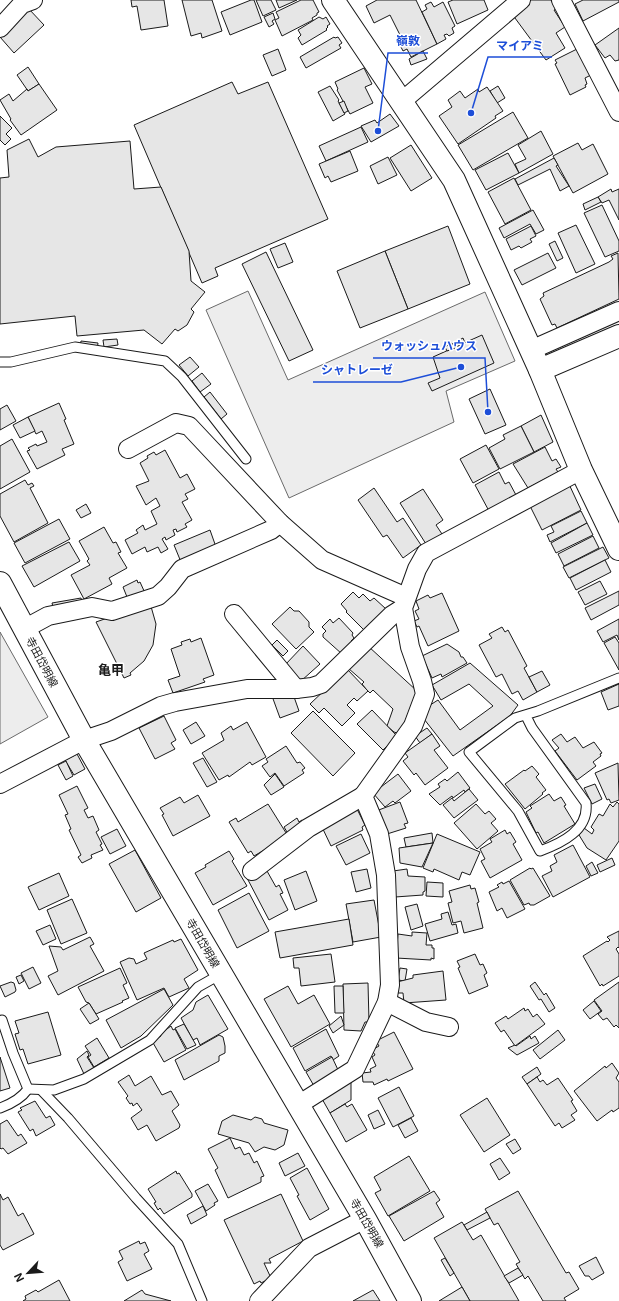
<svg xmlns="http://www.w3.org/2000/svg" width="619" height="1301" viewBox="0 0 619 1301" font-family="Inter,'Noto Sans JP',sans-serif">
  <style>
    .parking { fill: #ededed; stroke: #6a6a6a }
    .building { fill: #e6e6e6; stroke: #1a1a1a }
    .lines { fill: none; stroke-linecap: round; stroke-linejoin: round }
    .lane-casing { stroke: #1a1a1a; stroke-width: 11 }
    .street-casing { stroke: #1a1a1a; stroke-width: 20 }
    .secondary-casing { stroke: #1a1a1a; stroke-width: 24 }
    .lane { stroke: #fff; stroke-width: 9 }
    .street { stroke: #fff; stroke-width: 18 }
    .secondary { stroke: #fff; stroke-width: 22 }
    .labels { text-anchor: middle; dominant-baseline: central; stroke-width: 3; stroke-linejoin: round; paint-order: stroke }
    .street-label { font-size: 11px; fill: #1a1a1a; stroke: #fff }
    .quarter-label { font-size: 13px; font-weight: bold; fill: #1a1a1a; stroke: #fff }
    .leader { fill: none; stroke: #1d4ed8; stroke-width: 1.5 }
    .callout-dot { fill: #1d4ed8; stroke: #fff; stroke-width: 1.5 }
    .callout-label { font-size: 12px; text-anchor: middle; font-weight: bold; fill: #1d4ed8; stroke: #fff; stroke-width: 3; stroke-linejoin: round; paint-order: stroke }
  </style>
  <rect width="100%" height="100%" fill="#fff"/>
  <g class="parking">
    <path d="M248 291 288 380 485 292 515 361 446 391 454 422 289 498 206 310Z"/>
    <path d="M0 632 48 717 0 744Z"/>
  </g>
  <g class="building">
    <path d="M131 0H164L168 26 141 30 137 6 132 7Z"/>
    <path d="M182 0H212L222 31 202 38 201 33 191 36Z"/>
    <path d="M251 0H254L262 22 230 35 221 12Z"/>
    <path d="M256 0H271L276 10 263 16Z"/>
    <path d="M276 0H297L279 8Z"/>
    <path d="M301 0H313L319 12 317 13V15L312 18 313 20 282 36 275 20 279 18 276 12Z"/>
    <path d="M377 0H416L437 44 411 57 407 49 403 51 398 41 402 39 390 15 374 23 366 6Z"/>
    <path d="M453 0H484L488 10 457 24 448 2Z"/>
    <path d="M529 0H551L556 9 554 10 565 27 556 33 565 48 546 60 512 14Z"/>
    <path d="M583 0H619V2L583 21 575 4Z"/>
    <path d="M431 2 434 7 443 2 455 26 452 28 454 33 449 36 447 34 444 35 446 39 437 44 422 12 427 9 425 5Z"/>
    <path d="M28 8 44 25 14 53 0 37Z"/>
    <path d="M273 13 275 19 272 21 274 24 269 27 264 17Z"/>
    <path d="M319 17 323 19 326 17 330 24 327 26 328 27 326 29 327 30 302 45 298 38 301 35 298 30Z"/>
    <path d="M619 28V60L615 61 610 55 605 58 595 45Z"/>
    <path d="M334 37 335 38 338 37 342 43 339 45 341 48 306 68 300 57Z"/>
    <path d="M278 49 286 70 272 76 263 55Z"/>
    <path d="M577 49 591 75 585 78 587 84 585 85 586 87 570 95 555 64 557 63 555 60Z"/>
    <path d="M423 51 427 59 411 65 409 59Z"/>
    <path d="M28 67 39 84 28 91 17 75Z"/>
    <path d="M364 68 372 84 365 87 373 103 350 114 337 90 338 89 335 82Z"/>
    <path d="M232 82 238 94 268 82 328 219 215 268 218 276 202 283 134 125Z"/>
    <path d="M39 84 57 110 21 135 10 120 11 119 0 100 9 94 13 101 27 89 28 91Z"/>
    <path d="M330 86 339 100 338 101 345 114 333 121 318 92Z"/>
    <path d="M498 86 505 98 497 103 490 91Z"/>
    <path d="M487 87 503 111 495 116 496 118 458 144 439 116 452 107 448 100 460 91 465 98 478 89 479 92Z"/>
    <path d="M344 101 348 111 344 113 339 103Z"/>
    <path d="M513 112 528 138 473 170 458 145Z"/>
    <path d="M390 114 399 126 371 142 361 126 375 120 377 123Z"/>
    <path d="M0 116 12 128 6 134 11 139 5 145 0 140Z"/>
    <path d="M361 127 368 142 326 161 319 146Z"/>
    <path d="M541 131 553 154 519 173 515 164 526 159 518 145Z"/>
    <path d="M29 139 38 157 56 147 130 141 134 189 161 187 189 251 191 281 205 292 191 309 194 312 187 325 178 331 175 329 162 344 144 330 77 336 75 316 0 324V178L9 177 7 150Z"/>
    <path d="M578 143 582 150 593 144 608 174 573 193 553 156Z"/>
    <path d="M411 145 432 178 411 191 390 158Z"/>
    <path d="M350 151 358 171 331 182 328 176 325 178 319 164Z"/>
    <path d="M508 153 519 173 486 190 475 170Z"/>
    <path d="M388 157 397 175 378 184 370 166Z"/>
    <path d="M554 158 558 165 556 166 569 186 560 191 550 169 518 185 515 179Z"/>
    <path d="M514 178 531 210 505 224 488 192Z"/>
    <path d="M611 189 612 192 619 189V220L609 200 602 203 598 197Z"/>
    <path d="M598 197 601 202 585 210 583 204Z"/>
    <path d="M602 205 619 241V251L605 257 584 213Z"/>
    <path d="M533 210 544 230 536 234 530 224 504 238 499 228Z"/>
    <path d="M576 225 595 264 576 273 558 233Z"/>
    <path d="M448 226 470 284 408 309 385 251Z"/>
    <path d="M531 226 536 236 530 239 532 242 521 248 519 246 511 250 506 239Z"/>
    <path d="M555 241 563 258 557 261 549 244Z"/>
    <path d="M285 243 293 262 278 268 270 249Z"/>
    <path d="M385 251 408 309 360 328 337 271Z"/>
    <path d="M266 252 313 350 289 361 242 264Z"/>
    <path d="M548 253 556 268 522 285 514 270Z"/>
    <path d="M618 253 619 299 557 328 555 324 552 325 540 299 544 296 543 293 609 262 613 259 611 256Z"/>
    <path d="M482 335 494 363 432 391 428 383 440 378 433 357Z"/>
    <path d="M463 338 465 343 456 347 454 343Z"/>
    <path d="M117 339 118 345 104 347 103 340Z"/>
    <path d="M81 341 98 343 97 350 80 347Z"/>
    <path d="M452 343 455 348 447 351 445 347Z"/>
    <path d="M190 357 199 367 188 376 179 365Z"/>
    <path d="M202 373 211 384 200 392 192 381Z"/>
    <path d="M490 389 506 425 485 434 469 399Z"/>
    <path d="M210 392 227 414 221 419 204 397Z"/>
    <path d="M59 403 66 419 64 420 74 444 62 449 65 455 37 469 27 451 30 450 28 448 36 444 37 446 47 442 42 431 36 434 28 417Z"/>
    <path d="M7 405 16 421 0 430V409Z"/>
    <path d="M541 415 553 442 534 452 521 426Z"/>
    <path d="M28 417 35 431 20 438 13 425Z"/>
    <path d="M521 426 534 452 500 469 489 448 505 439 503 435Z"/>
    <path d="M12 439 30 472 0 489V446Z"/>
    <path d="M486 445 499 469 473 483 460 459Z"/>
    <path d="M545 447 552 461 556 459 561 467 556 469 558 472 528 488 513 464Z"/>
    <path d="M165 450 180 478 187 474 195 489 185 494 188 499 182 502 192 520 185 524 187 527 177 532 176 529 173 530 175 535 166 540 165 537 162 539 168 549 161 553 158 547 147 552 145 547 132 554 125 540 138 533 136 530 143 525 145 530 157 524 151 511 160 506 156 498 146 505 136 486 149 481 140 463 148 458 147 456 154 452 156 455Z"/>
    <path d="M499 472 505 484 509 482 516 495 489 511 475 485Z"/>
    <path d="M25 480 28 485 32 483 34 486 30 488 48 523 14 542 0 516V494Z"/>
    <path d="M568 482 581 510 542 530 528 502Z"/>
    <path d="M374 488 397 522 403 518 421 545 403 558 387 535 383 537 358 500Z"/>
    <path d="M423 489 443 520 436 525 442 534 426 544 400 503Z"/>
    <path d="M86 504 91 513 81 518 76 510Z"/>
    <path d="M581 511 587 523 550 542 547 535 554 532 551 526Z"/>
    <path d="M59 519 70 539 25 563 14 543Z"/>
    <path d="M587 523 593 535 556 553 551 543Z"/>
    <path d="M104 527 113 543 116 542 121 552 118 553 127 568 109 578 112 584 84 599 71 575 90 565 87 561 89 559 79 541Z"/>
    <path d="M210 530 216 547 181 562 174 545Z"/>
    <path d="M593 536 599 548 564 566 558 554Z"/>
    <path d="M69 542 80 561 34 587 22 566Z"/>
    <path d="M603 547 609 558 569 578 563 567Z"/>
    <path d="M605 560 611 572 576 590 570 578Z"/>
    <path d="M137 580 138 583 140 582 145 593 129 602 123 587Z"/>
    <path d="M600 581 607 594 585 605 578 592Z"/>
    <path d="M619 591V605L591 620 585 608Z"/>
    <path d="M353 592 359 598 363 594 370 601 374 598 386 609 365 631 346 612 347 611 341 604Z"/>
    <path d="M442 593 459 631 428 646 419 626 417 627 414 621 419 619 415 611 419 609 416 601 428 595 430 598Z"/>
    <path d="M81 598 83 606 54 611 52 603Z"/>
    <path d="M150 603 156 624 153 645 144 661 130 673 131 675 124 678 96 622Z"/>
    <path d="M290 607 294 611H299L309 622V627L314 632 296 649 272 624Z"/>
    <path d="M339 618 353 633 352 635 354 638 351 641 353 643 342 654 323 637V634L326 631 322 627 330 619 333 623Z"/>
    <path d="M619 619V640L617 635 603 642 597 631Z"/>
    <path d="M502 627 505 632 508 630 527 666 524 668 537 692 523 700 518 691 512 694 502 674 496 677 479 645 492 638 489 634Z"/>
    <path d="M615 637 619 643V670L604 643Z"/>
    <path d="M201 638 214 675 203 679 205 682 173 693 168 680 180 676 171 649 182 645 181 642 190 639 191 642Z"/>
    <path d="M277 640 288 651 283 656 272 645Z"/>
    <path d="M447 644 459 652 461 657H463L467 663 442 677 441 674 432 678 422 656Z"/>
    <path d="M303 646 320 664 301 681 285 665Z"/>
    <path d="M368 646 417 691 400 734 394 732 387 726 393 709 373 690 370 693 366 689 362 684 364 682 348 668Z"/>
    <path d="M470 663 518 705 510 716 453 756 424 719 427 707 438 700 460 730 493 706 469 684 441 700 432 685Z"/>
    <path d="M347 669 368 691 357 701 354 698 347 705 355 713 342 726 324 708 319 713 310 704Z"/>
    <path d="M542 671 550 685 537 692 529 677Z"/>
    <path d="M619 684V706L608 710 601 692Z"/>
    <path d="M293 694 299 711 280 718 272 696Z"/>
    <path d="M372 710 397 736 383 750 357 724Z"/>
    <path d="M313 711 355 753 333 776 291 733Z"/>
    <path d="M164 716 176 740 171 743 175 749 155 759 139 728Z"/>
    <path d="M196 722 205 736 191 744 183 730Z"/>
    <path d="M247 722 266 757 252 765 250 762 229 777 228 775 219 780 202 753 224 740 221 733 231 726 233 730Z"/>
    <path d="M427 728 432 734 420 743 415 736Z"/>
    <path d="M432 734 440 746 434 750 448 768 425 785 416 773 414 775 403 761 408 757 405 753Z"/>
    <path d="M561 734 567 742 575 737 583 748 594 742 602 753 600 754 601 756 593 762 596 766 577 780 555 751 559 748 552 740Z"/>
    <path d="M286 746 297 763 300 762 305 768 302 770 304 773 284 786 275 773 270 777 262 766 268 762 266 759Z"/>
    <path d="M77 754 85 769 74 775 65 760Z"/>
    <path d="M203 758 217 782 207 787 193 763Z"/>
    <path d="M66 761 73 776 66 780 58 765Z"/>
    <path d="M618 763 619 800 611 803 609 799 607 800 595 773Z"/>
    <path d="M532 766 539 774 536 777 546 790 542 793 543 794 525 809 505 784 524 770 525 771Z"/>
    <path d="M458 772 470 788 465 792 464 790 453 798 452 796 440 805 429 794 440 787 438 784 445 779 447 781Z"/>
    <path d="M275 774 284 787 271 795 264 785Z"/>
    <path d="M398 774 411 791 395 803 393 801 385 807 373 793Z"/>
    <path d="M595 784 602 799 592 804 584 788Z"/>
    <path d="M77 786 88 808 84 810 88 818 93 816 99 830 96 832 102 844 100 845 103 850 91 855 92 858 82 863 78 857 81 855 69 830 71 829 65 815 68 814 59 795Z"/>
    <path d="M469 789 478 800 454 818 443 805 452 798 454 801Z"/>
    <path d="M549 794 554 801 561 797 566 805 564 806 575 824 544 843 538 832 536 833 526 812 532 808 530 806Z"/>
    <path d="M198 795 210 816 173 836 162 815 164 814 160 808 180 797 184 803Z"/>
    <path d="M400 802 408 823 404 824 406 828 387 834 376 811Z"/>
    <path d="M617 802 619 804V841L606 860 587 848 579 835 584 828 592 834 594 830 591 827 599 814 603 816 610 804 613 807Z"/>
    <path d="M268 804 288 836 254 856 251 851 248 853 229 822 236 818 238 822Z"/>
    <path d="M476 804 485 814 489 811 496 819 491 823 498 831 477 849 454 823Z"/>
    <path d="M357 809 365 825 362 827 363 830 331 846 321 825Z"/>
    <path d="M297 818 299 822 302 820 305 824 290 837 284 827Z"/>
    <path d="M117 829 126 846 110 854 101 837Z"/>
    <path d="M505 830 507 834 510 832 516 842 513 844 522 860 490 878 481 861 485 859 480 849 492 842 490 839Z"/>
    <path d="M432 833 433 843 406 847 404 838Z"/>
    <path d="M361 834 370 853 346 865 336 846Z"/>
    <path d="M437 834 480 852 470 875 462 872 459 880 434 869 433 872 423 868Z"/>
    <path d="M433 843 422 867 400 863 399 848Z"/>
    <path d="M573 845 590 877 553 897 542 876 552 871 550 866 557 862 554 855Z"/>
    <path d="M135 850 161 898 136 912 109 864Z"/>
    <path d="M229 851 234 859 232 861 247 886 213 905 195 873 206 867 205 865Z"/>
    <path d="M612 858 615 865 600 872 597 865Z"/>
    <path d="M592 862 598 873 591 876 586 866Z"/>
    <path d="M530 868 531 869 533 868 550 896 534 905H530L529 903 524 905 510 880Z"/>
    <path d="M367 869 371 888 356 892 351 872Z"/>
    <path d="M407 869 408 876 425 877V891L423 892V895L395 897 393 871Z"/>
    <path d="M267 871 276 887 279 885 283 893 280 894 288 910 269 920 247 878 255 874 256 877Z"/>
    <path d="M306 871 317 901 295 910 284 880Z"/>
    <path d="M59 873 69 896 39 910 28 887Z"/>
    <path d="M509 881 525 909 507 918 502 908 497 911 489 892 499 887 497 885 502 882 503 884Z"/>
    <path d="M427 882 443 883V897L426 896Z"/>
    <path d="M470 885 471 889 475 888 479 902 477 903 483 928 464 933 461 921 453 923 448 903 452 902 449 891Z"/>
    <path d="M249 893 269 931 237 948 218 910Z"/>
    <path d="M72 899 87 933 61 944 47 910Z"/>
    <path d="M374 900 381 937 353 942 346 904Z"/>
    <path d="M417 904 423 926 411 930 405 907Z"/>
    <path d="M448 912 452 925 456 924 458 933 430 941 425 924 442 919 441 914Z"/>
    <path d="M349 919 353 945 280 958 275 932Z"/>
    <path d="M50 925 56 939 43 945 36 931Z"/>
    <path d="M619 931V948L618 947 616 949 619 954V976L603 986 602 984 600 986 583 956 607 941 608 942 610 940 607 937Z"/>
    <path d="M412 932 427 933 426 945H432V948H434V959L431 958V960L396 958 398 934 412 936Z"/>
    <path d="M90 937 94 944 90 946 104 971 58 995 48 976 58 971 49 946 61 947 63 950Z"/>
    <path d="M181 939 198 970 184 979 189 988 169 997 164 988 137 1000 120 962 129 958 134 959 136 964 147 959 144 953 173 940 174 942Z"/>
    <path d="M331 954 335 982 301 986 299 968H294L293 958Z"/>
    <path d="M475 954 480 965 483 964 487 973 484 975 488 986 469 994 458 968 460 967 457 961Z"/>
    <path d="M33 967 41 983 29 989 21 973Z"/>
    <path d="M120 968 127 983 123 985 129 998 122 1001 123 1002 96 1014 89 1003 86 1002 78 987Z"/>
    <path d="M400 968 407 969 405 981 398 980Z"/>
    <path d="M443 971 446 1000 404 1003 403 993H396L397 982 413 978V975Z"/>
    <path d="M21 975 24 981 19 984 16 977Z"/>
    <path d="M11 982 14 983 16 990 15 992 5 997 0 986Z"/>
    <path d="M535 982 544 995 546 993 555 1008 549 1012 541 999 539 1000 530 986Z"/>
    <path d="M619 982V1028L616 1025 614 1027 607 1018 603 1020 598 1014 602 1011 594 1000Z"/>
    <path d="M368 983 369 1022H365L361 1031 344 1030 343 984Z"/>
    <path d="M288 986 298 1004 314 995 330 1024 291 1047 264 999Z"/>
    <path d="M334 986H343L344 1013H335Z"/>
    <path d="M164 989 173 1005 141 1036 121 1048 106 1020Z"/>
    <path d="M208 995 228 1029 200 1045 197 1038 193 1040 181 1018 193 1010 196 1002Z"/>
    <path d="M594 1001 601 1011 590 1019 583 1010Z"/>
    <path d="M89 1003 99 1019 90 1024 80 1009Z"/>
    <path d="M524 1008 525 1011 528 1009 533 1017 537 1014 545 1024 515 1046 504 1030 501 1032 495 1023 506 1016 508 1019Z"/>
    <path d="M48 1012 61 1055 28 1064 23 1049 20 1050 15 1034 19 1033 15 1021Z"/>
    <path d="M341 1016 344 1025 333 1033 329 1026Z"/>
    <path d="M184 1024 196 1045 187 1049 175 1028Z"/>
    <path d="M171 1026 173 1030 175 1029 186 1050 164 1062 152 1041 161 1036 160 1034Z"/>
    <path d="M326 1029 339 1056 333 1060 331 1056 305 1071 293 1048Z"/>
    <path d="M558 1030 565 1040 540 1059 533 1050Z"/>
    <path d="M394 1032 413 1069 388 1081 387 1079 374 1085 373 1082H363L362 1073 371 1072 370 1069 376 1066 372 1057 375 1055 372 1050 379 1046 376 1041Z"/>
    <path d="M219 1035 223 1037 225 1046V1053L219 1056V1061L184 1080 175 1060Z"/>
    <path d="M530 1036 531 1039 535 1036 539 1043 517 1055 508 1048 515 1045 516 1046Z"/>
    <path d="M97 1038 109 1058 94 1067 88 1057 91 1055 85 1046Z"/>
    <path d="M87 1051 89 1055 87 1057 94 1068 84 1074 77 1059Z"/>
    <path d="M0 1057 10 1088 0 1091Z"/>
    <path d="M332 1057 339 1072 314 1086 306 1072Z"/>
    <path d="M612 1063 619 1073 616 1078 619 1082V1108L613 1112 612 1110 597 1121 574 1091 605 1066 606 1068Z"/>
    <path d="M537 1067 541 1074 527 1084 522 1077Z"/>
    <path d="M129 1075 135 1086 151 1076 162 1095 171 1091 179 1105 172 1111 180 1125 179 1128 156 1141 147 1125 138 1130 131 1118 142 1110 137 1103 133 1106 132 1103 130 1104 126 1098 128 1096 118 1082Z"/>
    <path d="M537 1077 540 1082 543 1080 547 1085 558 1078 573 1100 571 1101 577 1111 571 1115 575 1120 562 1128 559 1123 555 1126 527 1084Z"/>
    <path d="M351 1080V1100L330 1113 321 1097Z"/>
    <path d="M399 1087 414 1116 393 1127 378 1098Z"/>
    <path d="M487 1098 510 1135 484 1152 460 1115Z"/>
    <path d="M35 1101 46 1118 50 1116 55 1125 36 1136 33 1129 30 1131 18 1112 22 1110 20 1108Z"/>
    <path d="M345 1104 347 1107 352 1104 367 1130 346 1142 330 1113Z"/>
    <path d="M378 1110 385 1124 374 1129 368 1115Z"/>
    <path d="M233 1115 251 1120 255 1117 262 1119 264 1123 288 1130 284 1145 275 1150 264 1147 255 1152 249 1143 218 1134 222 1121Z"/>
    <path d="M411 1118 418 1131 405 1138 398 1125Z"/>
    <path d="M7 1120 18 1136 21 1134 27 1143 8 1154 3 1148 1 1149 0 1148V1124Z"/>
    <path d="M230 1138 235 1149 240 1147 244 1155 249 1153 254 1163 257 1161 264 1176 261 1177V1182L228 1198 215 1170 218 1168 208 1149Z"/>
    <path d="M515 1139 521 1149 513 1154 506 1144Z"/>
    <path d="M298 1153 305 1166 285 1176 279 1163Z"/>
    <path d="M409 1156 430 1191 388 1216 375 1193 381 1190 374 1177Z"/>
    <path d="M500 1158 510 1173 499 1180 490 1164Z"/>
    <path d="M307 1168 329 1209 310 1220 297 1196 299 1195 290 1178Z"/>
    <path d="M176 1171 177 1174 179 1173 192 1194V1197L164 1214 160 1208 158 1210 154 1203 156 1202 148 1189Z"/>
    <path d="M208 1184 218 1201 214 1203 215 1205 206 1211 195 1191Z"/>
    <path d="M434 1191 440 1200 436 1203 444 1217 404 1241 389 1216Z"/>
    <path d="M518 1191 566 1273 569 1272 579 1289 564 1298 566 1301H543L528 1276 525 1279 516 1264 520 1262 498 1223 494 1225 485 1209Z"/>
    <path d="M0 1194 3 1200 8 1197 18 1216 23 1213 34 1234 3 1250 0 1245Z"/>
    <path d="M281 1194 303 1241 269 1259 271 1263H264L271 1278 261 1283 260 1281 254 1284 224 1220Z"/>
    <path d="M203 1206 207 1215 191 1224 187 1215Z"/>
    <path d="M487 1212 490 1218 467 1230 464 1225Z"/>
    <path d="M462 1222 473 1240 481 1235 519 1301H470L434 1238Z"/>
    <path d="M139 1241 140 1244 145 1242 149 1251 144 1254 152 1269 127 1281 118 1262 123 1259 119 1251Z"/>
    <path d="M596 1257 604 1273 592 1280 589 1276H585L579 1266Z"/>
    <path d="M445 1258 454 1273 450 1276 441 1260Z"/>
    <path d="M518 1268 523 1275 509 1283 504 1276Z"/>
    <path d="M59 1280 70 1301H23L26 1299 25 1296 36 1290 38 1292Z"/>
    <path d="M462 1287 470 1301H439Z"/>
    <path d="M142 1290 145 1294 171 1301H124Z"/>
    <path d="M373 1290 380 1301H353Z"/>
  </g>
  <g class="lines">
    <defs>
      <g id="lane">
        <path d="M0 362H11L75 347 165 361 182 377 246 459"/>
        <path d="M526 716 532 728 586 803C589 830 562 843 540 851L518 811 469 752 515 718 538 711 619 678"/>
        <path d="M0 1021 2 1020 13 1053 28 1089C21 1099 11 1104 0 1108"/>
        <path d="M28 1089 54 1090 84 1079 150 1040 198 987 221 974"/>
        <path d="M42 1091 68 1118 136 1198 178 1244 202 1301"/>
      </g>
      <g id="street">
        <path d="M561 0 619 112"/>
        <path d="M0 28 22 4 33 0"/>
        <path d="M401 102 521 0"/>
        <path d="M531 350 619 311"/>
        <path d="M128 449 176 423 189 426 280 523 322 560 406 597"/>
        <path d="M234 614 296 689"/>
        <path d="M24 629 48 616 92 607 112 611 158 596 168 587 182 569 271 530 280 523"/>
        <path d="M0 784 84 740 111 731 161 706 175 702 247 689H296L312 687 321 684 392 615 403 608"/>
        <path d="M252 871 308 828 363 796"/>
        <path d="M387 1002 426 1022 449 1027"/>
        <path d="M298 1105 355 1069 387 1002 390 985 386 875 379 834 363 796 413 726 425 694 422 681 410 647 403 608 417 569 426 553 581 470"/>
        <path d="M259 1301 309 1248 365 1219"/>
      </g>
      <g id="secondary">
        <path d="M333 0 454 180 540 370 581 470 619 549"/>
        <path d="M540 370 619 336"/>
        <path d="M0 583 84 740 365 1219 410 1301"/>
      </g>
    </defs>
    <use href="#lane" class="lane-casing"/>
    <use href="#street" class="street-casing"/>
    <use href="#secondary" class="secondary-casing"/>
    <use href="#lane" class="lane"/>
    <use href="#street" class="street"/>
    <use href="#secondary" class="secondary"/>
  </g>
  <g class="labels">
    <g class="street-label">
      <text transform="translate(42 662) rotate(62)">寺田岱明線</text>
      <text transform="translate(203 943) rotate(60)">寺田岱明線</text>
      <text transform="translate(367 1223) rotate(60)">寺田岱明線</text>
    </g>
    <g class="quarter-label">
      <text x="111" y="670">亀甲</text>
    </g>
  </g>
  <path class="leader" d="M378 131L388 53H428M471 113L488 57H552M488 412L485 358H373M461 367L401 382H313"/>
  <g class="callout-dot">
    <circle cx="378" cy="131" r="4"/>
    <circle cx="471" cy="113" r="4"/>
    <circle cx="488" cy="412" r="4"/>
    <circle cx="461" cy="367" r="4"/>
  </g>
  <g class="callout-label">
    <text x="408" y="45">嶺敦</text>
    <text x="520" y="50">マイアミ</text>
    <text x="429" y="350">ウォッシュハウス</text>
    <text x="357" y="374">シャトレーゼ</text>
  </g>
  <g transform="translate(28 1273) rotate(244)" stroke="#ffffff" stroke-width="3" paint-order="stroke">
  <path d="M0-3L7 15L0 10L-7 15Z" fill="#1a1a1a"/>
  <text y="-6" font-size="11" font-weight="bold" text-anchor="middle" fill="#1a1a1a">N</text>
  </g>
</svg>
